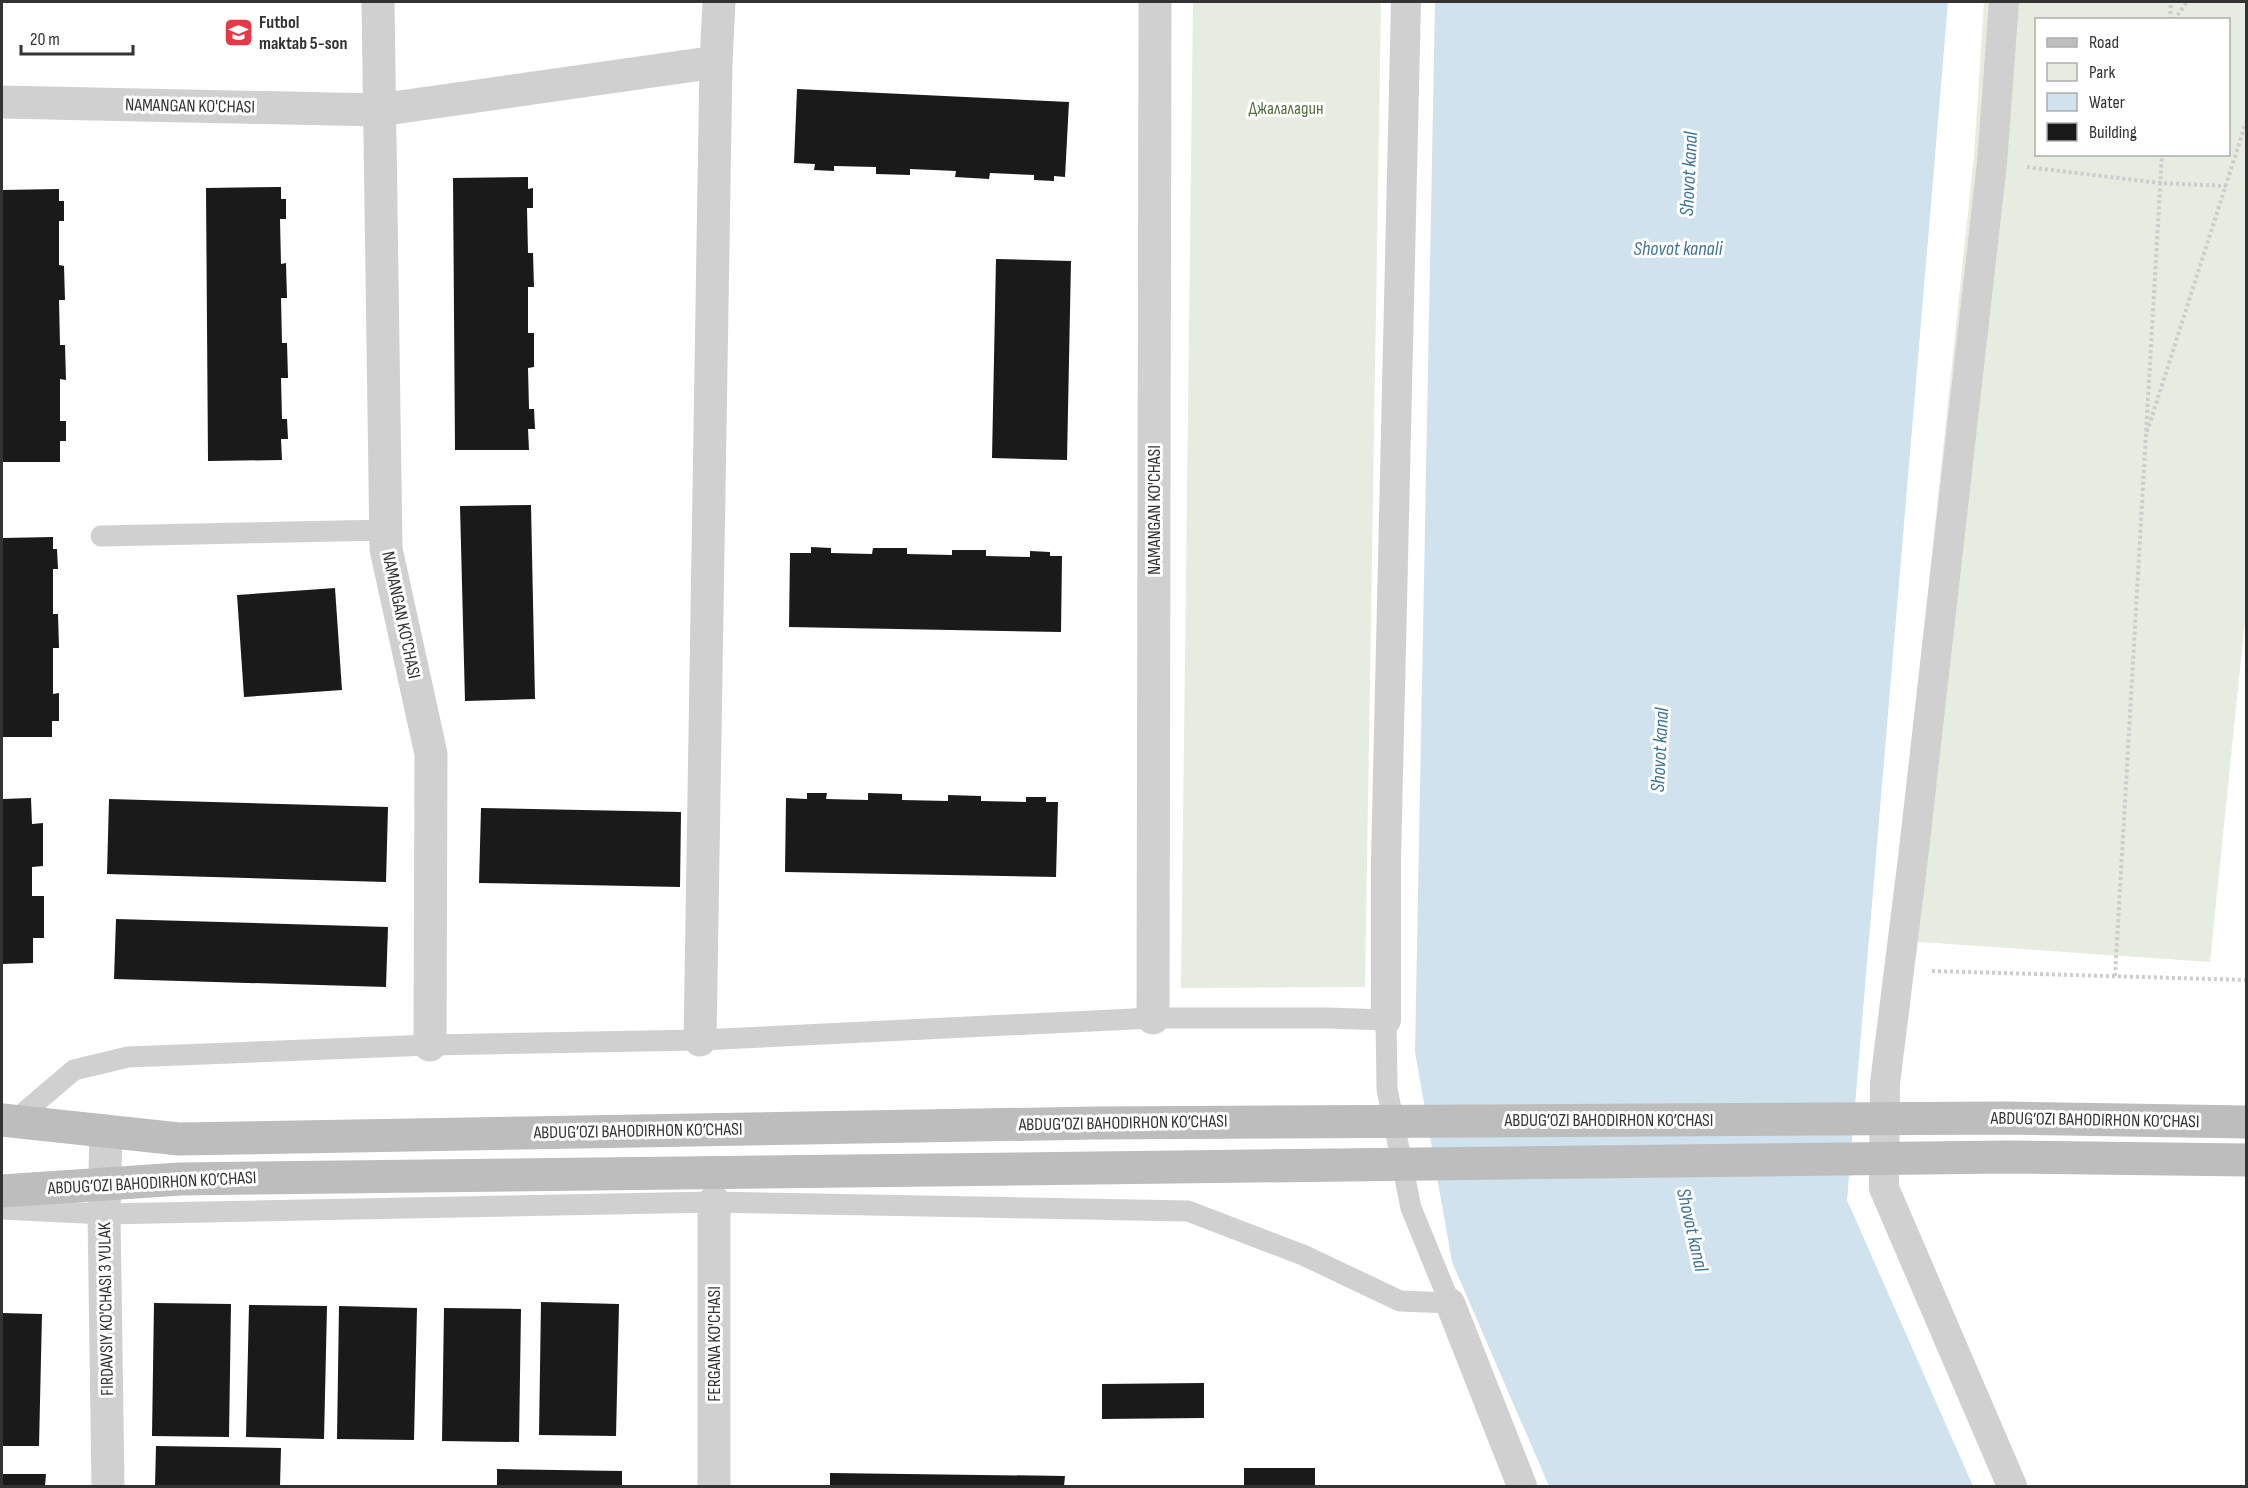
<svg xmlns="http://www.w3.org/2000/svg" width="2248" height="1488" viewBox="0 0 2248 1488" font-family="'Sofia Sans Condensed',sans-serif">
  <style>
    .green { fill: #e6ecdf; fill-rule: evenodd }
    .water { fill: #cfe2ee }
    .building { fill: #1a1a1a }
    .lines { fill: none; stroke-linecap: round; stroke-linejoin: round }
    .path { stroke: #cdcdcd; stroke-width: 4; stroke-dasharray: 3 3; stroke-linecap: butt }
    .service { stroke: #d0d0d0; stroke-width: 21 }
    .pedestrian { stroke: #d0d0d0; stroke-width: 30 }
    .minor { stroke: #d0d0d0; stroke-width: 33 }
    .secondary { stroke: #bdbdbd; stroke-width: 33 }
    .labels { text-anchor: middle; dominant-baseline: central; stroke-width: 6; stroke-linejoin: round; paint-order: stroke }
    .poi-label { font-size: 18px; font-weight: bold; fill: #333; stroke: #fff; text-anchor: start }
    .street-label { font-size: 18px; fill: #333; stroke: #fff }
    .park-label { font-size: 18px; fill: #56703f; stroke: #fff }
    .water-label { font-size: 20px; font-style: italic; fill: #3f7597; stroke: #fff }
  </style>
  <rect width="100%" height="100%" fill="#fff"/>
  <g class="green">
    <path d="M1193 2H1381L1365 987 1181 988Z"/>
    <path d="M1984 2H2246V610L2210 962 1891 940 1974 156ZM2036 20H2228V154H2036Z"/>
  </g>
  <path class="water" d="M1435 2H1948L1847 1200 1973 1486H1549L1452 1262 1415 1052Z"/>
  <g class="building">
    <path d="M797 89 1069 102 1065 177 1054 176V181L1034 180V175L990 173 989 179 955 177 956 171 910 169V175L876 174V167L834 166V171L814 170 815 164 794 163Z"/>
    <path d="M528 177V189L533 188V208H527L528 253H533L534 287H528V333H534V367L528 368 529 409H534L535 429H528L529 450H455L453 178Z"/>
    <path d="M281 187V199H286V219H280L281 264 286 263 287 298H281L282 343H287L288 378H281L282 419H287L288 439H281L282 460 208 461 206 188Z"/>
    <path d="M59 189V201H64V221H59V265L64 266 65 300H59L60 345H65L66 380 60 379V421H66V441H60V462H2V190Z"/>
    <path d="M996 259 1071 261 1067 460 992 458Z"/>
    <path d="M531 505 535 699 465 701 460 506Z"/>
    <path d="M53 537V549H57L58 569H53V614H58L59 648H53V694L59 693V721H52V737H2V538Z"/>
    <path d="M811 547 831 548V553L872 554 873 548H907V554L952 555V550H986V556L1030 557V551L1050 552V556H1062L1061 632 789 627 790 553H811Z"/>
    <path d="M335 588 342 690 244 697 237 595Z"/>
    <path d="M807 793H827L826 799 868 800V793L902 794V800L948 801V795L981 796V801L1026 802V797H1046V802H1058L1056 877 785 872 786 798 807 799Z"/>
    <path d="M31 798 32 824 43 823V866L32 867V896H44V938H33V963L2 964V799Z"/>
    <path d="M109 799 388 807 386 882 107 874Z"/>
    <path d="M481 808 681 812 680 887 479 883Z"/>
    <path d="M116 919 388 927 386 987 114 979Z"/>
    <path d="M541 1302 619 1304 616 1436 539 1435Z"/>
    <path d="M154 1303 231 1304 229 1437 152 1436Z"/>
    <path d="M249 1305 327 1306 324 1439 246 1437Z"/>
    <path d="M339 1306 417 1308 414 1440 337 1439Z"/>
    <path d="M444 1308 521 1309 519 1442 442 1441Z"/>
    <path d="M2 1313 42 1314 39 1446H2Z"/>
    <path d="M1204 1383V1418L1102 1419V1384Z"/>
    <path d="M156 1446 281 1448 280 1486H155Z"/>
    <rect x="1244" y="1468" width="71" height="18"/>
    <path d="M497 1469 622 1471V1486H497Z"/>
    <path d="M830 1473 1065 1476 1064 1486H830Z"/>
    <path d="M2 1474H46L45 1486H2Z"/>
  </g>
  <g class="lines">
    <g class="path">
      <path d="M2170 20 2171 2"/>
      <path d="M2174 20 2187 2"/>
      <path d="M2027 167 2160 183 2226 186"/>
      <path d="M2147 432 2246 122"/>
      <path d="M1932 971 2246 980"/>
      <path d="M2115 976 2162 154"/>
    </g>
    <g class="service">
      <path d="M101 536 385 530"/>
      <path d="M2 1209 104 1214 714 1202 1188 1211 1303 1255 1400 1301 1450 1303 1411 1208 1387 1089 1386 1020 1329 1018H1153L700 1040 430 1045 128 1057 74 1070 14 1121"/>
    </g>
    <g class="pedestrian">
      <path d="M2004 2 1992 163 1913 858 1885 1083 1884 1188 2012 1486"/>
      <path d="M1386 1020V860L1406 2"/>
      <path d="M1450 1303 1522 1486"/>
    </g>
    <g class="minor">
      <path d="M378 2 386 549 431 754 430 1045"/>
      <path d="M2 102 379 110 716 62"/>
      <path d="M1153 1018 1155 2"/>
      <path d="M700 1040 716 62 719 2"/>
      <path d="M106 1131 104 1214 108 1486"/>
      <path d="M714 1486V1202"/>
    </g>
    <g class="secondary">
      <path d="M2 1120 179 1139 1096 1123 2007 1118 2246 1122"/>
      <path d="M2 1191 180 1179 2007 1157 2246 1160"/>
    </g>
  </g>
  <defs>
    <symbol id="school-square" viewBox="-11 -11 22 22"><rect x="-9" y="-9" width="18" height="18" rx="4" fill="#e63946" stroke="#fff"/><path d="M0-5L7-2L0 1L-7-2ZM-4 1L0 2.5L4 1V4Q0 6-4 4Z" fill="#fff"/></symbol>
  </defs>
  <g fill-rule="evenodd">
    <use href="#school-square" x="222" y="16" width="33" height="33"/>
  </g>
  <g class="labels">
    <g class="poi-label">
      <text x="259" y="22">Futbol<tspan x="259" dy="21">maktab 5-son</tspan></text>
    </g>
    <g class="street-label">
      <text transform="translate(190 106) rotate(1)">NAMANGAN KO'CHASI</text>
      <text transform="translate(1154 510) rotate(-90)">NAMANGAN KO'CHASI</text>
      <text transform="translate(401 615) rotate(78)">NAMANGAN KO'CHASI</text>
      <text x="1609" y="1120">ABDUG’OZI BAHODIRHON KO’CHASI</text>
      <text transform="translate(2095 1120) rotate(1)">ABDUG’OZI BAHODIRHON KO’CHASI</text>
      <text transform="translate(1123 1123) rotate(-1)">ABDUG’OZI BAHODIRHON KO’CHASI</text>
      <text transform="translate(638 1131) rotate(-1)">ABDUG’OZI BAHODIRHON KO’CHASI</text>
      <text transform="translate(152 1183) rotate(-3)">ABDUG’OZI BAHODIRHON KO’CHASI</text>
      <text transform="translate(106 1309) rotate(-91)">FIRDAVSIY KO'CHASI 3 YULAK</text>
      <text transform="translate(714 1344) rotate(-90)">FERGANA KO'CHASI</text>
    </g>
    <g class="park-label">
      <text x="1286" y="108">Джалаладин</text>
    </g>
    <g class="water-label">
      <text transform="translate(1689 174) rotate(-87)">Shovot kanal</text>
      <text x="1678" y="249">Shovot kanali</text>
      <text transform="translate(1660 750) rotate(-87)">Shovot kanal</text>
      <text transform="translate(1692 1230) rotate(77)">Shovot kanal</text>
    </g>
  </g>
  <rect width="2248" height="1488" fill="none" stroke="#333333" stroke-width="6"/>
  <rect x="2035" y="18" width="195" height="138" fill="#ffffff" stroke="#adadad" stroke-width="1.5"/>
  <rect x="2047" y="38" width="30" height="9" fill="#bdbdbd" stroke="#adadad" stroke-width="1.5"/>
  <text x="2089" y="48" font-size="18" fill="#333333">Road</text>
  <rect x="2047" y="63" width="30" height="18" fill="#e6ecdf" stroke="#adadad" stroke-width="1.5"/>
  <text x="2089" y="78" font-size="18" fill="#333333">Park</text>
  <rect x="2047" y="93" width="30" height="18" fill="#cfe2ee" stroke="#adadad" stroke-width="1.5"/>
  <text x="2089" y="108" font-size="18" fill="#333333">Water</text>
  <rect x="2047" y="123" width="30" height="18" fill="#1a1a1a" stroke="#adadad" stroke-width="1.5"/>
  <text x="2089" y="138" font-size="18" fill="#333333">Building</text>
  <path d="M21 45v9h112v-9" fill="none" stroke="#333333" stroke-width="3"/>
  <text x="30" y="45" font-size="18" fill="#333333" stroke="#ffffff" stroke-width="4.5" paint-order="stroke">20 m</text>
</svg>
